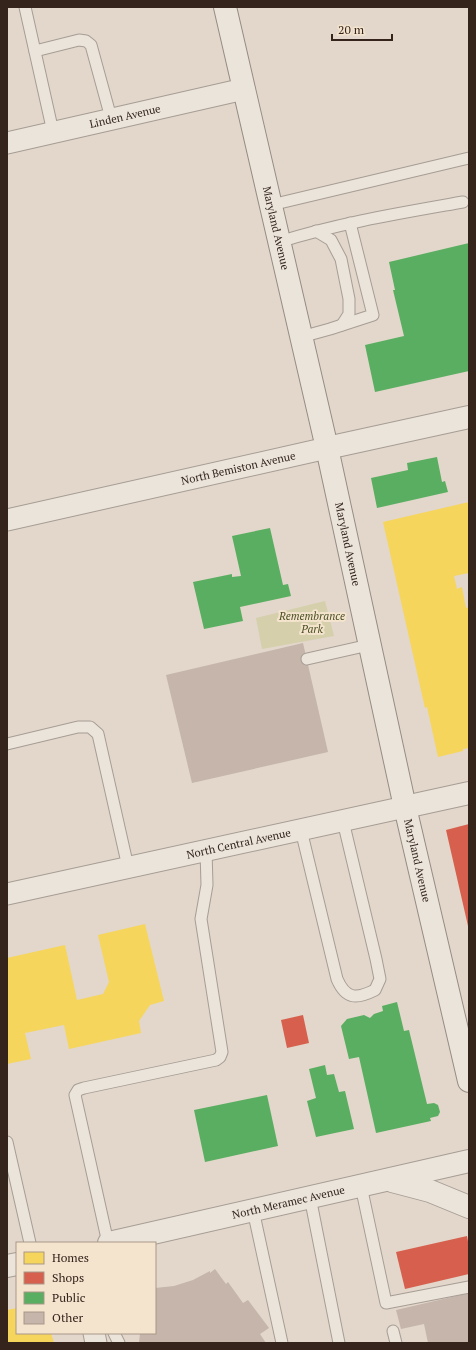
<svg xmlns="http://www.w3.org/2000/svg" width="476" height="1350" viewBox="0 0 476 1350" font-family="'PT Serif',serif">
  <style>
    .green { fill: #d5cfac }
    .homes { fill: #f6d55c }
    .shops { fill: #d6604d }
    .public { fill: #5aae61 }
    .building { fill: #c5b5ab }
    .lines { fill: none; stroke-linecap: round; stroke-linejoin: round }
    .service-casing { stroke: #a79d94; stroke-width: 13 }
    .minor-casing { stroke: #a79d94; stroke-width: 23 }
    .tertiary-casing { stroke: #a79d94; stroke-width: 24 }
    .secondary-casing { stroke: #968c83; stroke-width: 24 }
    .service { stroke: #eae4db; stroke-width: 11 }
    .minor { stroke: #eae4db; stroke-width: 21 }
    .tertiary { stroke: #eae4db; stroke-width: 22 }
    .secondary { stroke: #eae4db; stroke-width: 22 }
    .labels { text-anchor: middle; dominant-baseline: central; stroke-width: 4; stroke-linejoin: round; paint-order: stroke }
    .street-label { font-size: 11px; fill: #34241c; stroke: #f4e4ce }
    .park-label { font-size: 11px; font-style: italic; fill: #4b5023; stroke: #f4e4ce }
  </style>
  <rect width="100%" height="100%" fill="#e2d7ca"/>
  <path class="green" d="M325 601 334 636 262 649 256 618Z"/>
  <g class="homes">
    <path d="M469 502V573L454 576 457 589 462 587 466 608 469 607V748L463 749V751L438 757 427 707 425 708 383 522Z"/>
    <path d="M145 924 164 1001 150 1005 139 1021 141 1033 69 1049 64 1025 25 1033 31 1059 7 1064V958L65 945 77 1000 103 994 109 982 98 935Z"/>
    <path d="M17 1308V1333H51L54 1343H7V1310Z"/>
  </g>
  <g class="shops">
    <path d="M469 824V926H468L446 830Z"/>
    <path d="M303 1015 309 1043 287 1048 281 1020Z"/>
    <path d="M467 1236 469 1247V1274L405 1289 396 1252Z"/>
  </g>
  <g class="public">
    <path d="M469 243V371L375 392 365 345 404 336 393 290H395L389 262Z"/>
    <path d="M437 457 442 482 445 481 448 492 377 508 371 478 408 470 407 463Z"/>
    <path d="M270 528 283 585 288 584 291 596 240 607 243 621 204 629 193 582 232 574V577L241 576 232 536Z"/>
    <path d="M397 1002 404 1031 409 1030 427 1104 434 1103 438 1105 440 1112 438 1116 430 1118 431 1121 376 1133 359 1057 349 1059 341 1026 347 1019 364 1015 370 1018 374 1014 383 1011 382 1006Z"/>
    <path d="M325 1065 327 1075 334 1074 339 1092 345 1091 354 1129 316 1137 307 1101 316 1098 309 1069Z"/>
    <path d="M267 1095 278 1146 205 1162 194 1110Z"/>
  </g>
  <g class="building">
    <path d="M303 643 328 752 192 783 166 675Z"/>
    <path d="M215 1269 226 1284 228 1282 243 1303 248 1300 269 1328 260 1334 266 1343H139L140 1333H155V1288L174 1286 193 1280 210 1271V1273Z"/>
    <path d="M469 1293V1342L464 1343H428L424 1324 401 1329 396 1310Z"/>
  </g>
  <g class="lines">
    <defs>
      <g id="service">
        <path d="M25 7 53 132"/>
        <path d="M35 51 79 40 86 41 91 45 111 118"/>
        <path d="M271 205 469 158"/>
        <path d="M316 231 331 240 341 259 349 299V314L342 325"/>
        <path d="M279 242C339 223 401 213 463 202"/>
        <path d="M301 337 330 329 373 315 350 223"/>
        <path d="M307 659 369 645"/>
        <path d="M7 744 78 727H90L98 734 128 867"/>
        <path d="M301 830 337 979C346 1000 357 999 375 990L380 979 376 959 343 821"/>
        <path d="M7 1142 30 1243"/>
        <path d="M361 1186 386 1303 469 1287"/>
        <path d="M310 1197 339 1343"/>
        <path d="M253 1210 282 1343"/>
        <path d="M108 1243 75 1095 78 1090 84 1088 216 1060 220 1057 222 1052 201 919 207 885 206 851"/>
        <path d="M393 1331 396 1343"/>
        <path d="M114 1333 119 1343"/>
      </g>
      <g id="minor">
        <path id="s1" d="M7 143 244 89"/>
        <path id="s2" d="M7 520 327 448"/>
        <path id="s3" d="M7 894 405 807"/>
        <path d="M94 1333 96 1343"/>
      </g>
      <g id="tertiary">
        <path d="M327 448 469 417"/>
        <path d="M405 807 469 793"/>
        <path d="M392 1181 430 1191 469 1207"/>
        <path id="s4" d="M109 1243 469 1161"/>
        <path d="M7 1266 17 1264"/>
      </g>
      <g id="secondary">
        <path id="s5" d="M225 7 327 448 405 807 469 1081"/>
      </g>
    </defs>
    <use href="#service" class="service-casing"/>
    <use href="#minor" class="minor-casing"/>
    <use href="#tertiary" class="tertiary-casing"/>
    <use href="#secondary" class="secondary-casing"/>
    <use href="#service" class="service"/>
    <use href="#minor" class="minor"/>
    <use href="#tertiary" class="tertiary"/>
    <use href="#secondary" class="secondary"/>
  </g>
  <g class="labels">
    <g class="street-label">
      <text stroke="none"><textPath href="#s1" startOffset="121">Linden Avenue</textPath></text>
      <text stroke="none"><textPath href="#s5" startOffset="227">Maryland Avenue</textPath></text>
      <text stroke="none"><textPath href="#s2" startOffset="237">North Bemiston Avenue</textPath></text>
      <text stroke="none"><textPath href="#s5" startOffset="551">Maryland Avenue</textPath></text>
      <text stroke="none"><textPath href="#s3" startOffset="237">North Central Avenue</textPath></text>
      <text stroke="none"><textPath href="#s5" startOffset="875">Maryland Avenue</textPath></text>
      <text stroke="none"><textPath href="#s4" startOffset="184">North Meramec Avenue</textPath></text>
    </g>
    <g class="park-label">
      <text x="312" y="616">Remembrance<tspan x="312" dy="13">Park</tspan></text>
    </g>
  </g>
  <rect width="476" height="1350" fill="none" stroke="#34241c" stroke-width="16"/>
  <rect x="16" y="1242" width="140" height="92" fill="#f4e4ce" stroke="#a79787"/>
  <rect x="24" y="1252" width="20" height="12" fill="#f6d55c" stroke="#a79787"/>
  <text x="52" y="1262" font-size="12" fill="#34241c">Homes</text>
  <rect x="24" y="1272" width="20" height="12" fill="#d6604d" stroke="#a79787"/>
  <text x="52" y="1282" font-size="12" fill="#34241c">Shops</text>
  <rect x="24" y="1292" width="20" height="12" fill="#5aae61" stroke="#a79787"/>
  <text x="52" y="1302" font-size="12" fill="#34241c">Public</text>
  <rect x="24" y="1312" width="20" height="12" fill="#c5b5ab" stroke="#a79787"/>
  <text x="52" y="1322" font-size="12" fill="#34241c">Other</text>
  <path d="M332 34v6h60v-6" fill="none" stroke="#34241c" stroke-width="2"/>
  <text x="338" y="34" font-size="12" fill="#34241c" stroke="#f4e4ce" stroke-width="3" paint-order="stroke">20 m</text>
</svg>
